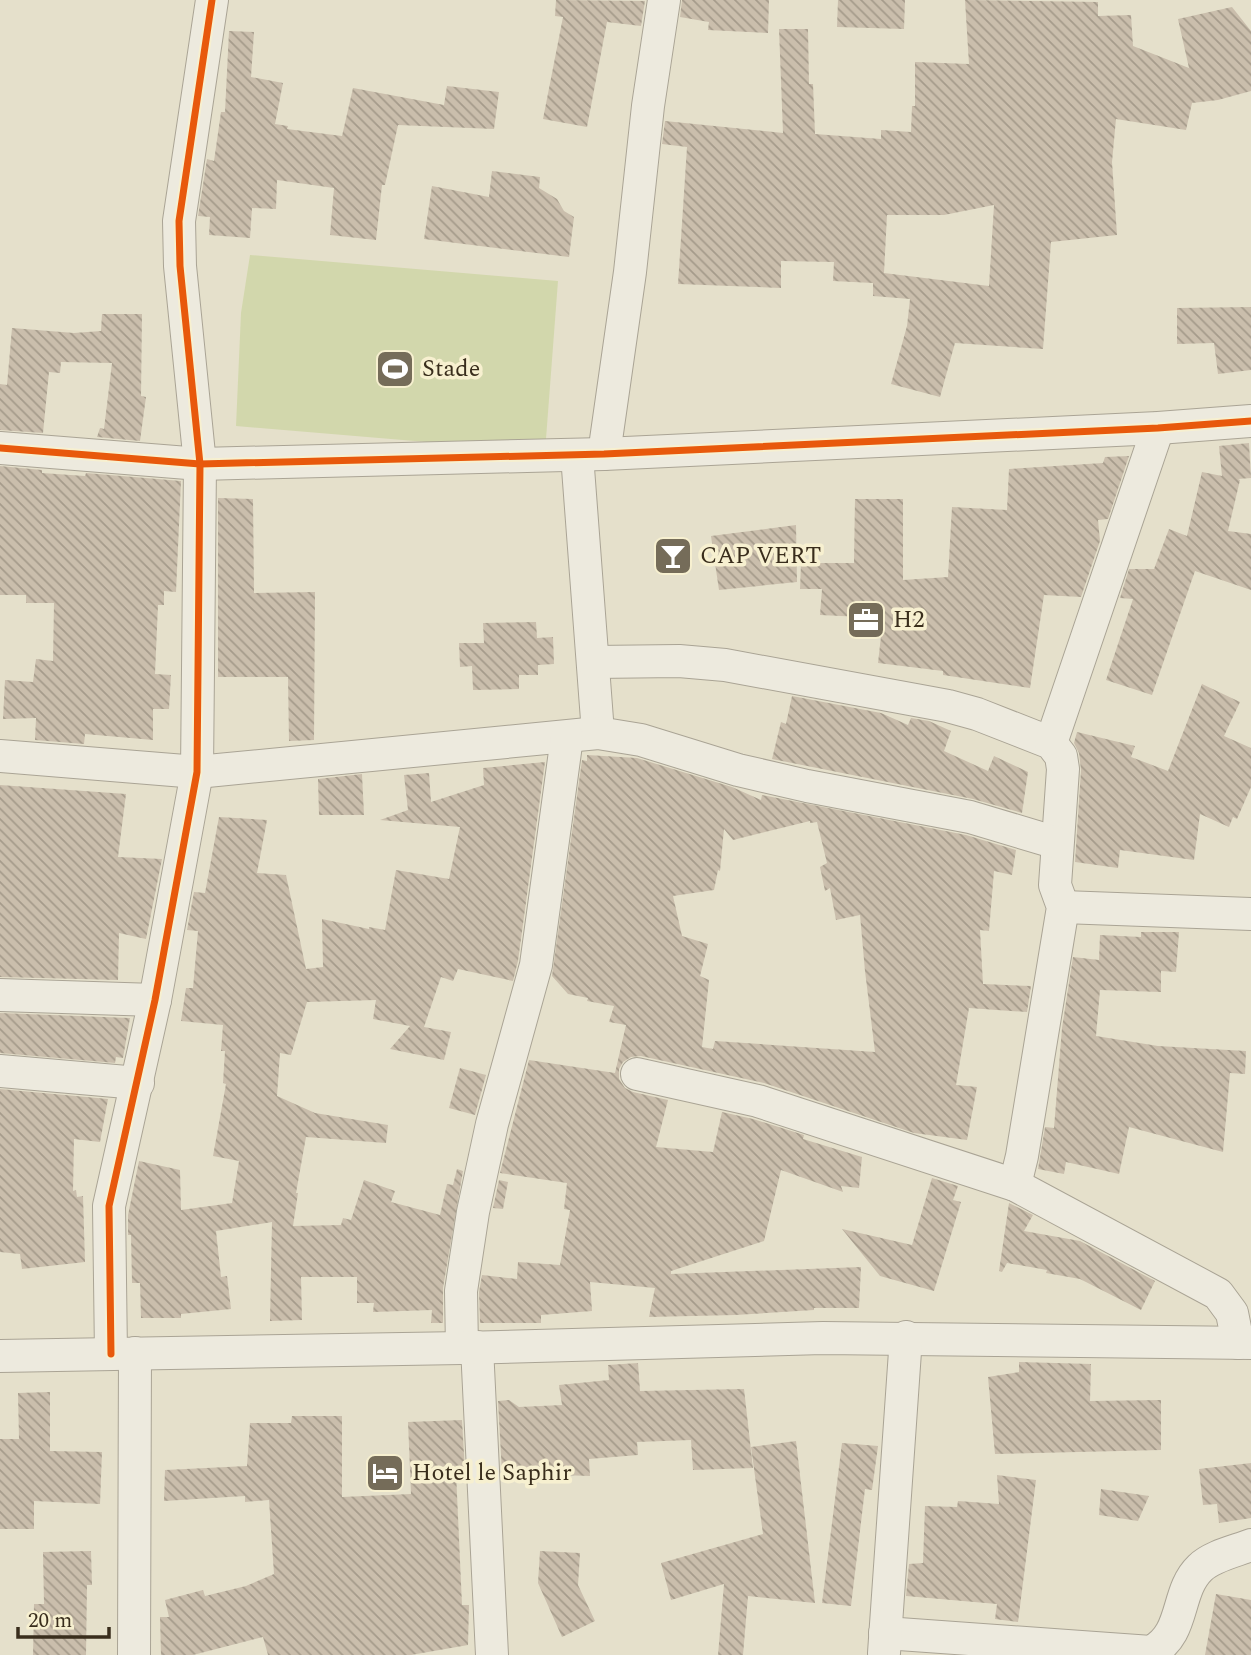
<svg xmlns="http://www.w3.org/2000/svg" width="1251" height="1655" viewBox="0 0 1251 1655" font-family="Spectral,serif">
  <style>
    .pitch { fill: #d2d7ac }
    .building { fill: url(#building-back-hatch); fill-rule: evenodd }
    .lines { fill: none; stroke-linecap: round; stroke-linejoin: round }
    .minor-casing { stroke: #aaa495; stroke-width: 34 }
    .minor { stroke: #edeade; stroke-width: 32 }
    .cycleway-casing { stroke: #f7f0d0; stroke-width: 11 }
    .cycleway { stroke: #e8590c; stroke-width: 7 }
    .labels { text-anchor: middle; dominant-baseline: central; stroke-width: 7; stroke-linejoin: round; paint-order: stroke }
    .poi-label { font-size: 24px; fill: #392d1c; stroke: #f7f0d0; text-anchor: start }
  </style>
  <defs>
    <pattern id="building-back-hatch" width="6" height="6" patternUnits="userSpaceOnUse" patternTransform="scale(1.75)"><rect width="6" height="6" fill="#cabeac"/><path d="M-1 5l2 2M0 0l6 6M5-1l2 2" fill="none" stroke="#a59b8b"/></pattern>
  </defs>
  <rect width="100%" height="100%" fill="#e5e0cb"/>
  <path class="pitch" d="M250 255 558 281 545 452 236 426 241 313Z"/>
  <g class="building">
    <path d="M556 0 645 1 641 26 607 22 587 127 543 119 563 17 555 16Z"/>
    <path d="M682 0H769L768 33 708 30 709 22 680 17Z"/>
    <path d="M838 0H905L904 29 837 27Z"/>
    <path d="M965 0 1098 2V16L1131 15 1133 46 1189 68 1178 19 1232 7 1251 31V91L1218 100 1192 103 1186 130 1116 119 1112 162 1117 235 1051 242 1043 349 955 343 940 397 891 384 907 326 910 299 873 296V283L833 281 834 262 781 261V288L678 284 687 147 662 144 665 121 783 133 779 29H808L809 84H813L815 134 881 139V130L911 132 912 106H915V62L969 64ZM994 205 989 286 884 273 887 215H944Z"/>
    <path d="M229 31 254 32 251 77 283 83 275 124 288 126 287 129 342 136 353 88 444 105 447 86 499 92 494 129 398 125 385 185H382L376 240 330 235 334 188 277 180 276 209 252 208 250 238 209 235 210 217 198 216 207 159 214 161 221 112H225Z"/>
    <path d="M492 171 540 177 539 188 557 199 564 211 574 217 569 257 424 239 432 186 489 197Z"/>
    <path d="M1251 307V370L1218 374 1214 343 1177 344V308Z"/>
    <path d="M102 314H142L141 396 146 397 140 441 97 437 100 428 104 429 112 363 61 362 60 373 49 372 43 433 0 430V384L7 385 12 328 74 333 101 331Z"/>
    <path d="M1249 443 1251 478 1238 479 1240 480 1228 531 1251 534V590L1195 571 1152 695 1106 680 1133 599 1120 598 1129 569H1154L1169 529 1187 536 1202 472 1222 476 1219 446Z"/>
    <path d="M1129 456 1108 519 1098 520 1100 541 1081 597 1044 595 1030 688 943 675V671L878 663 883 618 820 615 822 589H800L801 563H854L855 499H903V580L948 577 952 507 1007 510 1009 469 1103 463 1105 457Z"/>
    <path d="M0 466 42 470V473L85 476 86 473 181 481 176 592 164 591V605H158L155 674 171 675 169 709H153V740L85 734 84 744 35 740 36 718 3 719 5 680 33 682 36 659 53 661 54 603H26V595H0Z"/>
    <path d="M218 498 253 499 254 593 315 592 314 740 289 741 288 677H218Z"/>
    <path d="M796 525 797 582 719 590 711 536Z"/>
    <path d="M536 622 537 638 553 637 554 664 538 665V675H519V689L473 690 472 666 460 667 459 643H484L483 623Z"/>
    <path d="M1202 684 1240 702 1224 736 1251 748V787L1237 819 1233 817 1229 827 1200 814 1194 860 1120 850 1118 868 1075 862 1081 770 1079 753 1074 743 1077 732 1135 746 1131 757 1168 771Z"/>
    <path d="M792 696 881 713 908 725 911 718 929 721 951 731 944 751 988 771 994 756 1028 772 1022 813 973 799 772 759 781 722 786 724Z"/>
    <path d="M587 755 637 758 732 787 761 800 762 795 966 835 1016 850 1012 875 994 871 989 931 980 930 983 984 1031 986 1027 1012 969 1008 956 1085 977 1087 967 1140 914 1133 764 1083 641 1056 631 1057 623 1062 619 1069V1079L625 1088 633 1092 668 1100 656 1147 713 1152 722 1112 753 1119 804 1135 803 1139 862 1157 859 1188 841 1186 843 1192 781 1170 764 1241 671 1271V1274L861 1267 859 1308H814V1310L735 1315 649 1317 655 1288 590 1282 592 1311 541 1315V1323H480L479 1292 482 1275 517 1279 518 1262 560 1265 570 1210 564 1209 567 1183 500 1173 529 1060 615 1073 626 1025 609 1022 614 1006 587 1001 588 998 568 994 552 976 582 760 587 761ZM810 821V823L817 822 827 863 820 867 825 891 830 888 836 920 860 915 865 971 875 1052 715 1041 713 1049 702 1047 709 980 700 976 708 944 682 936 673 896 714 890 718 870 720 871 724 829 733 840Z"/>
    <path d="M545 762 518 961 513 981 458 969 453 981 441 977 424 1027 451 1032 444 1060 390 1049 410 1026 373 1019 376 1000 307 1002 291 1055 280 1053 277 1096 315 1113 388 1125 386 1143 306 1137 296 1193H298L293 1226 341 1225 343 1218 351 1220 364 1180 395 1191 391 1202 440 1215 447 1184 453 1185 457 1169 463 1171 443 1288V1323H431L432 1310 373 1312 374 1303H357V1277H301L302 1320 270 1321 272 1222 216 1231 221 1277 227 1276 231 1309 181 1314V1318H141L140 1283H132L131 1235H128V1215L139 1161 180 1170 181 1210 232 1203 239 1161 213 1156 226 1084 223 1083 225 1051H221L223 1025 181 1021 186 988H193L198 931 187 930 194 892 205 893 219 817 267 820 257 873 286 875 306 969 323 967 322 919 369 929V927L385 930 396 870 449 879 460 827 380 820 408 810 404 775 429 773 431 802 484 785 483 768Z"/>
    <path d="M362 774 364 815H319L318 779Z"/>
    <path d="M0 785 126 794 118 857 162 859 146 939 119 933 118 980 0 977Z"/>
    <path d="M1141 932H1179L1176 972 1161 971V992L1100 990 1096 1036 1158 1046 1246 1051 1245 1074 1230 1073 1223 1152 1129 1127 1119 1174 1066 1162 1064 1174 1038 1169 1045 1127 1054 1128 1062 1028 1073 957 1099 960 1100 935 1141 937Z"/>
    <path d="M0 1013 130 1018 123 1058 116 1057 115 1063 0 1053Z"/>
    <path d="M460 1068 486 1075 475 1115 449 1108Z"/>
    <path d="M0 1089 108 1099 100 1142 74 1139 73 1191 76 1190 77 1197 83 1196 85 1262 22 1269 20 1254 0 1252Z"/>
    <path d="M932 1178 958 1186 953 1200 961 1202 934 1291 880 1276 842 1229 912 1245Z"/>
    <path d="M499 1180 508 1182 503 1209 493 1208Z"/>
    <path d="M1009 1203 1033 1215 1024 1231 1080 1241 1155 1281 1141 1310 1080 1279 1046 1273 1047 1270 1007 1263 1002 1272 999 1271Z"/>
    <path d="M1019 1362 1091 1364 1090 1401 1161 1400V1450L995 1454 988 1377 1019 1372Z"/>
    <path d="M638 1363 640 1391 744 1389 753 1468 693 1470 691 1440 637 1442 638 1455 589 1459 590 1476 502 1473 498 1401 509 1400 519 1407 562 1405 559 1385 609 1380 608 1365Z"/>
    <path d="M50 1392V1451L102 1452 100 1504 34 1501V1529H0V1439H19L18 1393Z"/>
    <path d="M292 1416H342V1497L411 1494 408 1422 462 1420 465 1472H456L462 1605H469L468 1645 411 1655H268L263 1637 193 1655H161L160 1617H169L165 1600 203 1590 205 1596 246 1586 274 1574 269 1500 245 1502V1496L164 1501 165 1470 247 1466 250 1423H291Z"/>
    <path d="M796 1441 815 1603 748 1596 743 1655H718L724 1584 671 1600 661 1563 763 1534 751 1447Z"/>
    <path d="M842 1443 878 1446 872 1490 865 1489 851 1606 822 1603Z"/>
    <path d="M1251 1463V1518L1219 1523 1217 1504 1203 1505 1199 1469Z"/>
    <path d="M997 1475 1036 1480 1018 1622 995 1619 997 1604 906 1596 909 1564 923 1563 925 1506 957 1507 958 1501 999 1504Z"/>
    <path d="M1101 1489 1149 1496 1138 1521 1099 1515Z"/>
    <path d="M91 1551 92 1585H87L86 1655H33L34 1604H44L43 1552Z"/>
    <path d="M540 1551 580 1553 578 1585 595 1621 562 1637 538 1583Z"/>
    <path d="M1216 1594 1251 1600V1655H1205Z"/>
  </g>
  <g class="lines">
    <defs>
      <g id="minor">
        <path d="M0 448 200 464 604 454 1158 428 1251 421"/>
        <path d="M604 454 630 272 648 106 664 0"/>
        <path d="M577 455 598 733"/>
        <path d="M594 662 679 661 725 665 948 706 977 714 1051 743 1061 756 1063 769 1055 885 1063 907 1022 1156 1015 1185"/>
        <path d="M1051 743 1158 428"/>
        <path d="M0 756 197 772 598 733 641 740 738 770 807 786 970 817 1057 843"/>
        <path d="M1063 907 1251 914"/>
        <path d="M0 995 155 1000"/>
        <path d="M0 1071 138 1083"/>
        <path d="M637 1074 758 1101 1015 1185 1218 1294 1232 1313 1238 1343"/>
        <path d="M477 1347 492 1655"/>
        <path d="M462 1348 461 1291 473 1212 492 1124 536 965 567 737"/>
        <path d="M111 1354 109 1206 155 1000 197 772 200 464 180 266 179 221 212 0"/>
        <path d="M0 1356 462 1348 823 1338 1251 1343"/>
        <path d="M885 1633 1151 1652C1186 1634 1175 1592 1200 1568 1212 1556 1236 1551 1251 1545"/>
        <path d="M884 1653 906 1337"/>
        <path d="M134 1655 135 1353"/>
      </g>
    </defs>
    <use href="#minor" class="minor-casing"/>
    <use href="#minor" class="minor"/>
    <defs>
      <g id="cycleway">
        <path d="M0 448 200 464 604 454 1158 428 1251 421"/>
        <path d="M111 1354 109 1206 155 1000 197 772 200 464 180 266 179 221 212 0"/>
      </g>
    </defs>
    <use href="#cycleway" class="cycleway-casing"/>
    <use href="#cycleway" class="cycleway"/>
  </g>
  <defs>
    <symbol id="stadium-square" viewBox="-11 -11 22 22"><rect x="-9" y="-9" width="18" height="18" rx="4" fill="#756c59" stroke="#f7f0d0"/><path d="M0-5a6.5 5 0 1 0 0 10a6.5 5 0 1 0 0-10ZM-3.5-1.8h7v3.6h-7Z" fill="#fff"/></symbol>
    <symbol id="bar-square" viewBox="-11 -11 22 22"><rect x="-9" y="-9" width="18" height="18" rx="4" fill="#756c59" stroke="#f7f0d0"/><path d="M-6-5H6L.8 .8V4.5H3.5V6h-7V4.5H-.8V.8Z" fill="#fff"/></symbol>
    <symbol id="office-square" viewBox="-11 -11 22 22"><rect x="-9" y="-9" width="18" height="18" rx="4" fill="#756c59" stroke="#f7f0d0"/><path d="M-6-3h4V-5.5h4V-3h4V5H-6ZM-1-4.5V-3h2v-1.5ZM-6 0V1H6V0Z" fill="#fff"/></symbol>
    <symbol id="hotel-square" viewBox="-11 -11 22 22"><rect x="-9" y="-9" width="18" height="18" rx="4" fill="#756c59" stroke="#f7f0d0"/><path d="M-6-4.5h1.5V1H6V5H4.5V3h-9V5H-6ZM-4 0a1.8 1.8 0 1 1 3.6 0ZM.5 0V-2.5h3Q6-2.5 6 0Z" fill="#fff"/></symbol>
  </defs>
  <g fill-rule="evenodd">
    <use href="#stadium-square" x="373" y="347" width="44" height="44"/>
    <use href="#bar-square" x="651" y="534" width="44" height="44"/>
    <use href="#office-square" x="844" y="598" width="44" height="44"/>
    <use href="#hotel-square" x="363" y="1451" width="44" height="44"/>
  </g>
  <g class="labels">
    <g class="poi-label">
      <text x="422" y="369">Stade</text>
      <text x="700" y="556">CAP VERT</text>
      <text x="893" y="620">H2</text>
      <text x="412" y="1473">Hotel le Saphir</text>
    </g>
  </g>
  <path d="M18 1627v10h91v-10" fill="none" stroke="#392d1c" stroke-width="3.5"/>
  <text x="28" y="1627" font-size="21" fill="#392d1c" stroke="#f7f0d0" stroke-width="5" paint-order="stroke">20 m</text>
</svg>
